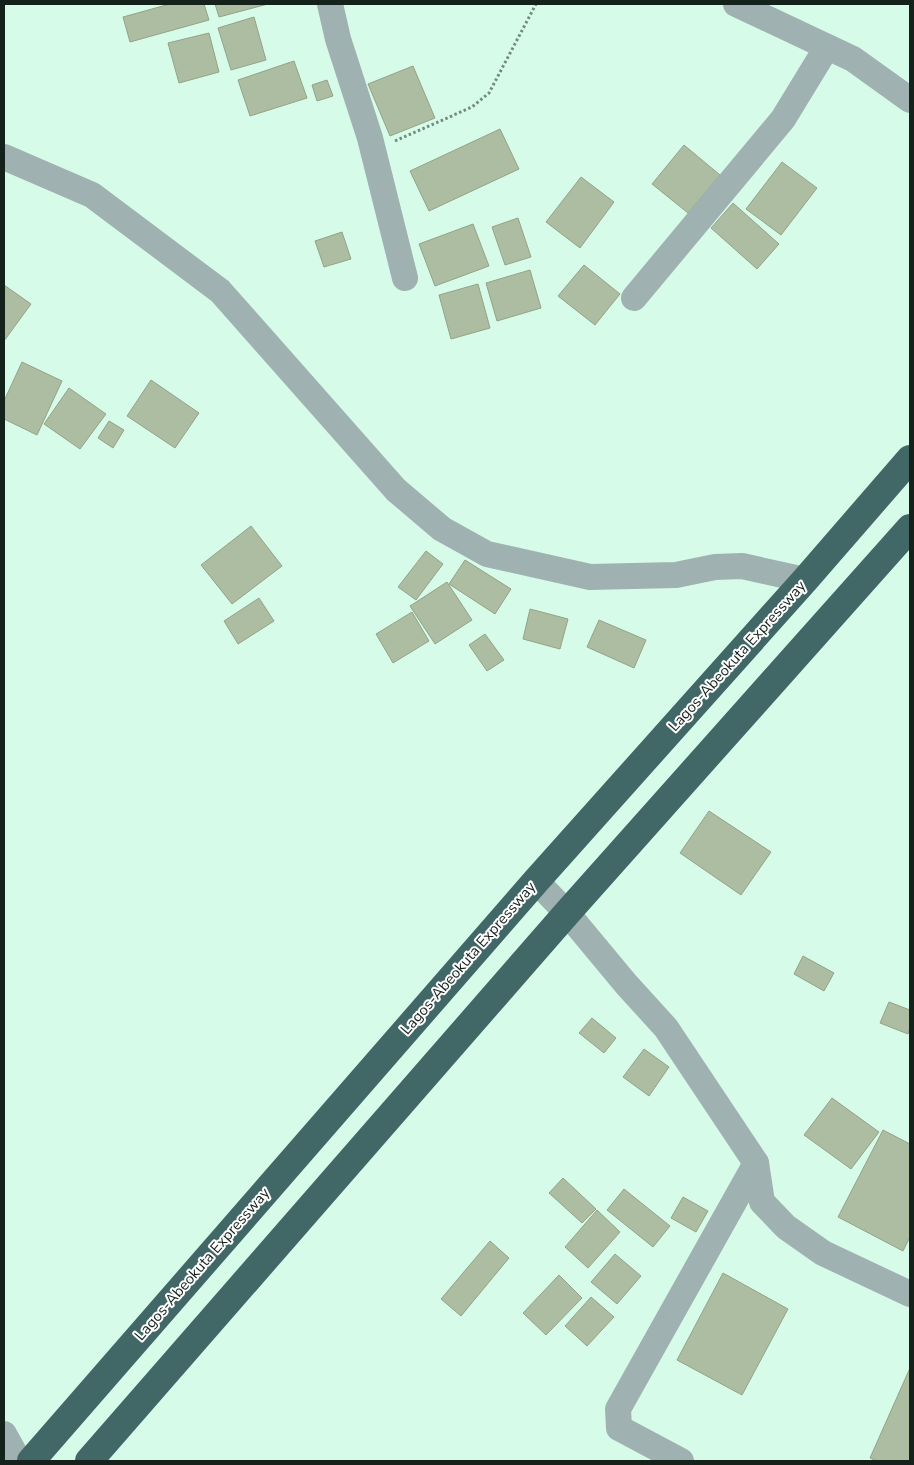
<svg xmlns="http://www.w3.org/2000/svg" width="914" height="1465" viewBox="0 0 914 1465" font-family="'Nunito Sans',sans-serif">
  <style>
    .building { fill: #acbda1; stroke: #93a387 }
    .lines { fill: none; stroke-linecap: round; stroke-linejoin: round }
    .path { stroke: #738b7f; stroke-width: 3; stroke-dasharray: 2.5 2.5; stroke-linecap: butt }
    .minor { stroke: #9fb1b0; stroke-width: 26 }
    .highway { stroke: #416867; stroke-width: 28 }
    .labels { text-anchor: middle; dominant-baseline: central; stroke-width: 4; stroke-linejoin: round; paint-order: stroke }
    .street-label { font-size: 15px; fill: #15221c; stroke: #fefefe }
  </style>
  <rect width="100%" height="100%" fill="#d7fbe9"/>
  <g class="building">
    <path d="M170 4H204L209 20 130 42 123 17Z"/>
    <path d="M215 4H268L219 17Z"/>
    <path d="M254 17 266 60 231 70 218 28Z"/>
    <path d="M209 33 219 72 179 83 168 43Z"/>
    <path d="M294 61 307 98 250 116 238 80Z"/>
    <path d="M413 66 435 118 390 136 368 84Z"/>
    <path d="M327 80 333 96 317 101 312 85Z"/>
    <path d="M500 129 519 169 429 211 410 171Z"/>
    <path d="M684 145 720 175 688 213 652 184Z"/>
    <path d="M782 162 817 188 781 235 746 209Z"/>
    <path d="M581 177 614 202 580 248 546 222Z"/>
    <path d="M733 203 779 244 757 269 711 228Z"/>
    <path d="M518 218 531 257 505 265 492 227Z"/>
    <path d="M473 224 489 266 435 286 419 244Z"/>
    <path d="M342 232 351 259 324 267 315 241Z"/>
    <path d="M584 265 620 294 595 325 558 296Z"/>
    <path d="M530 270 541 308 497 321 486 283Z"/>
    <path d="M478 284 490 328 451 339 439 295Z"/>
    <path d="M4 285 31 304 4 341Z"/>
    <path d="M22 362 62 381 37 435 4 419V401Z"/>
    <path d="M151 380 199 413 175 448 127 416Z"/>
    <path d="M69 388 106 414 80 449 44 424Z"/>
    <path d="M109 421 124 430 113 448 98 438Z"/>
    <path d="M251 526 282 566 232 604 201 565Z"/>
    <path d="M426 551 443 564 416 600 398 587Z"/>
    <path d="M465 560 511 589 495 614 449 584Z"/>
    <path d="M447 582 472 620 435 644 410 606Z"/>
    <path d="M259 598 274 621 238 644 224 621Z"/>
    <path d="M530 609 568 619 560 649 523 639Z"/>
    <path d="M412 612 429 641 393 663 376 634Z"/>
    <path d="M599 620 646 640 634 668 587 647Z"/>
    <path d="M485 634 504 660 487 671 469 645Z"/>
    <path d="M709 811 771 852 741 895 680 853Z"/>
    <path d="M803 956 834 973 824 991 794 974Z"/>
    <path d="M889 1002 910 1010V1027L908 1034 880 1023Z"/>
    <path d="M592 1018 616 1038 604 1053 579 1033Z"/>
    <path d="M644 1049 669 1067 649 1096 623 1077Z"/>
    <path d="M832 1098 879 1132 851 1169 804 1135Z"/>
    <path d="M883 1130 910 1144V1237L903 1251 838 1217Z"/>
    <path d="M563 1178 596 1209 582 1223 549 1193Z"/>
    <path d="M624 1189 670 1226 653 1247 607 1210Z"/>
    <path d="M683 1197 708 1211 696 1232 671 1218Z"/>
    <path d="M597 1210 620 1232 588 1268 565 1247Z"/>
    <path d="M490 1241 509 1258 461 1316 441 1299Z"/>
    <path d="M615 1254 641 1276 617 1304 591 1282Z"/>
    <path d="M723 1273 788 1309 742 1395 677 1360Z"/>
    <path d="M559 1275 582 1298 546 1335 523 1313Z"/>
    <path d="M591 1297 614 1317 587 1346 565 1326Z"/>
    <path d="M910 1368V1461H877L870 1458Z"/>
  </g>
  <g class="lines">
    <path class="path" d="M395 141 472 107 489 93 536 4"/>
    <g class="minor">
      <path d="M330 4 338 39 370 138 405 278"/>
      <path d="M736 4 853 59 910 100"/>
      <path d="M4 157 92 195 220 291 396 490 442 529 487 554 590 577 676 575 715 567 742 566 805 580"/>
      <path d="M634 298 783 119 827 47"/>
      <path d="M536 881 567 913 626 984 666 1028 756 1163 762 1202 786 1227 823 1253 910 1294"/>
      <path d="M4 1434 19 1461"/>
      <path d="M681 1461 619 1428 618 1409 756 1163"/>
    </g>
    <g class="highway">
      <path d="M31 1461 536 881 805 580 910 459"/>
      <path d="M89 1461 567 913 910 528"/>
    </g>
  </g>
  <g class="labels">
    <g class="street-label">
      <text transform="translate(737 656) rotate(-48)">Lagos-Abeokuta Expressway</text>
      <text transform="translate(468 958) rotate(-49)">Lagos-Abeokuta Expressway</text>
      <text transform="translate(202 1264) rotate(-49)">Lagos-Abeokuta Expressway</text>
    </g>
  </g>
  <rect width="914" height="1465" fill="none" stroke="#15221c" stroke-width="10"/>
</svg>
